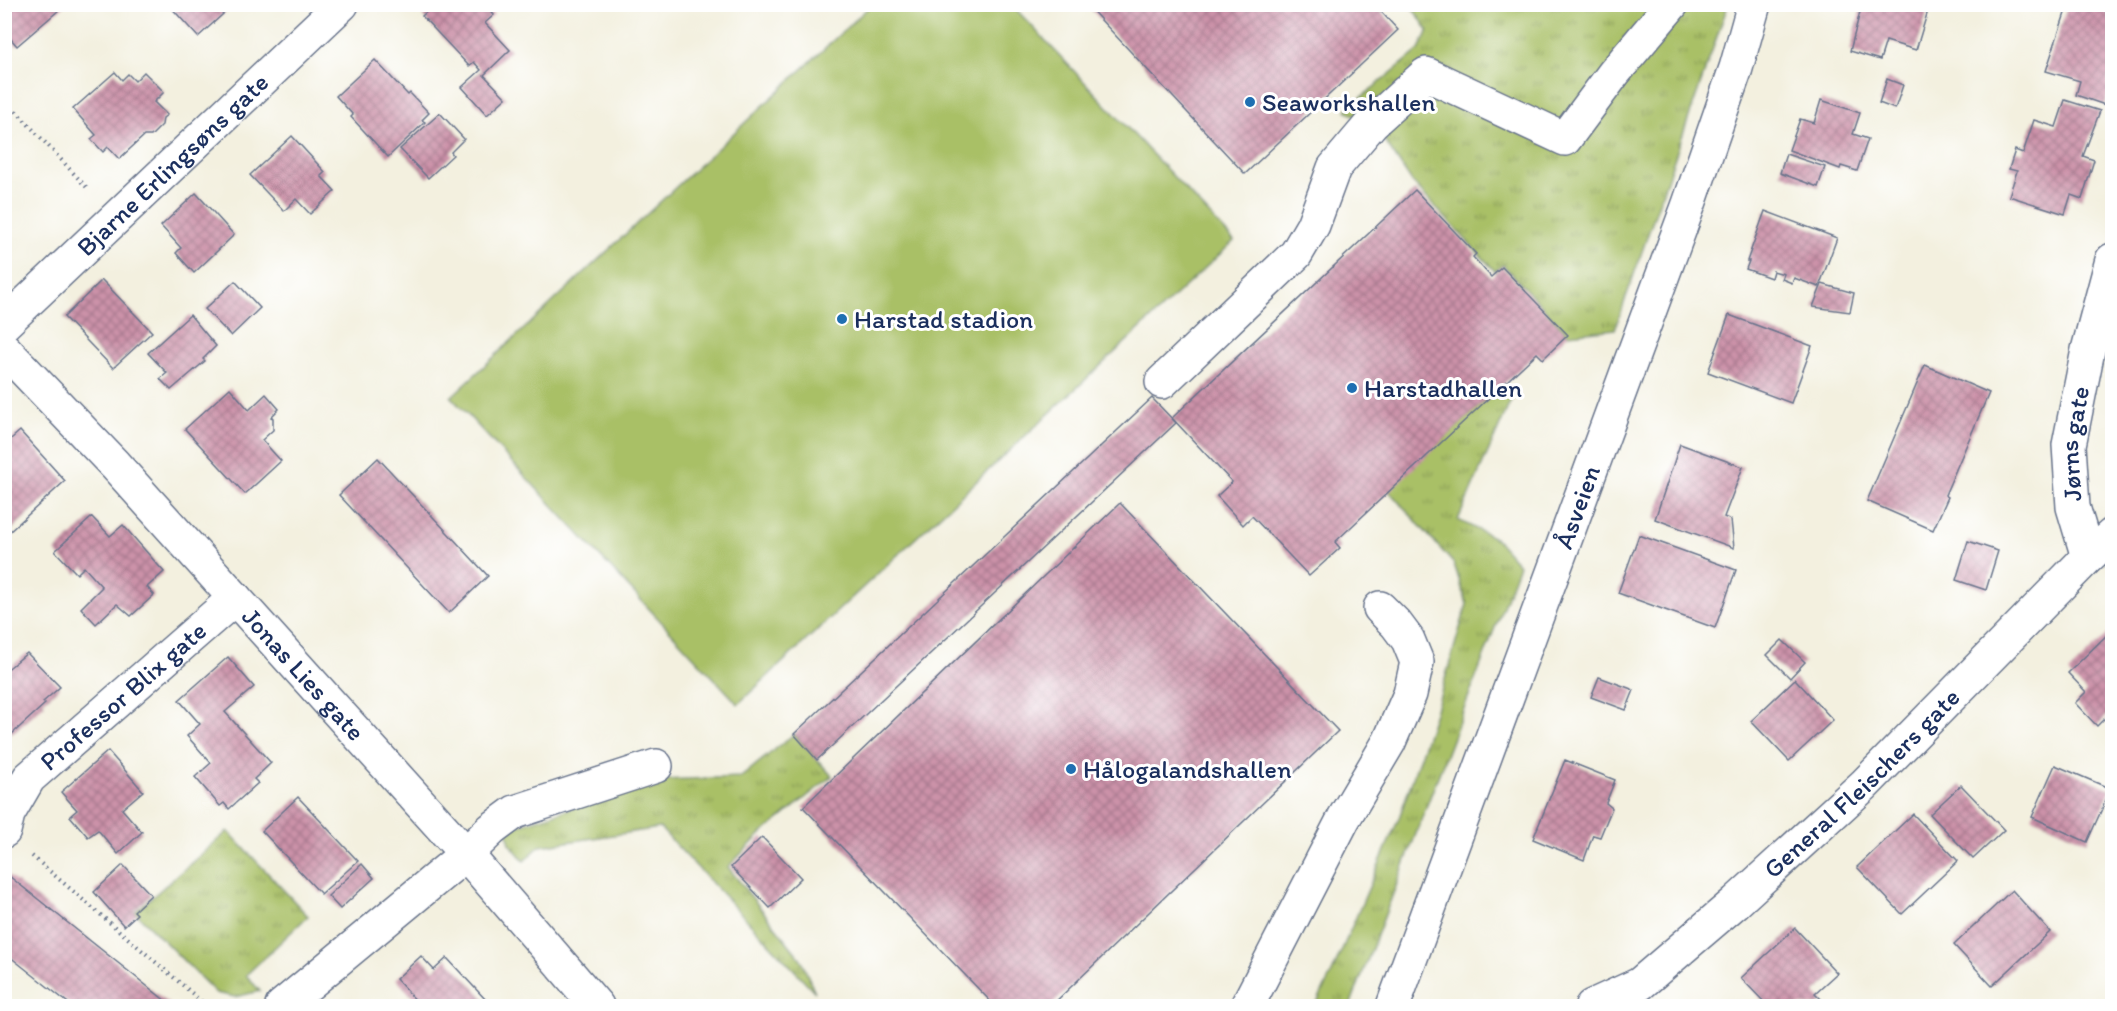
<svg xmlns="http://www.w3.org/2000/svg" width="2117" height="1011" viewBox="0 0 2117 1011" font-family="Itim,sans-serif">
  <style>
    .grass { fill: url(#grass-tufts); stroke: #627862; stroke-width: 1.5 }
    .pitch { fill: #a9c066; stroke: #627862; stroke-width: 1.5 }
    .building { fill: url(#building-cross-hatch) }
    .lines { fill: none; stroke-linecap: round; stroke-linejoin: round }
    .minor-casing { stroke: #67738b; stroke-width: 36 }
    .path { stroke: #67738b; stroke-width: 4; stroke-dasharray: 1.5 4.5; stroke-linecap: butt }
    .minor { stroke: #fff; stroke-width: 33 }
    .poi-dot { fill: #1f6fb2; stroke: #fff; stroke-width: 2 }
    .labels { text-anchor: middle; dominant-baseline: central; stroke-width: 6; stroke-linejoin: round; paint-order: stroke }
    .poi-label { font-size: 26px; fill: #1b2f5e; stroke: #fff; text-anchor: start }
    .street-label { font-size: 26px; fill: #1b2f5e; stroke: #fff }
  </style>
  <defs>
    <pattern id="grass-tufts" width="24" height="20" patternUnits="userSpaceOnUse" patternTransform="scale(1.5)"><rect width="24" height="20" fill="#a9c066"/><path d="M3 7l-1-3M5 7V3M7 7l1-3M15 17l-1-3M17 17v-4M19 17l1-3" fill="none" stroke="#899c57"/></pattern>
    <pattern id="building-cross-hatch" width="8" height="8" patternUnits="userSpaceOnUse" patternTransform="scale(1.5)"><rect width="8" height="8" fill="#cc92a9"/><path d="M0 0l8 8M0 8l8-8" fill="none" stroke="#a5788d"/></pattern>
  </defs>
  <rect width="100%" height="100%" fill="#fff"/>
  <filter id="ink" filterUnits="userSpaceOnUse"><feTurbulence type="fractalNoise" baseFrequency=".0167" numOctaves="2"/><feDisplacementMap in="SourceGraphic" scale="12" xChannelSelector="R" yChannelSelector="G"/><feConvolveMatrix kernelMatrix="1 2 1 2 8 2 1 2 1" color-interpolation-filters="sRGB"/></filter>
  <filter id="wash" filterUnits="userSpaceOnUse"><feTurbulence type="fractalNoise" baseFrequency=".008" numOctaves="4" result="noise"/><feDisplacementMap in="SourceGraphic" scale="24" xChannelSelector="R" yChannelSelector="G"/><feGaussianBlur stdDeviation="1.35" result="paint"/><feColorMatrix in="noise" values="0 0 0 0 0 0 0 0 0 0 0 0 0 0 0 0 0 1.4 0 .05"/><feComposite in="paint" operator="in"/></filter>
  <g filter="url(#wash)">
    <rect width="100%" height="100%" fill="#f3f0df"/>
    <g class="grass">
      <path d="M1410 5H1728L1615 329 1568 334 1503 265 1495 271 1412 182 1380 134 1346 110 1419 50 1428 30Z"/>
      <path d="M1500 385 1512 398 1458 520 1495 538 1519 565 1350 1006H1315L1331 975 1399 818 1435 713 1467 604 1454 564 1388 490Z"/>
      <path d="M794 734 832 776 761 834 728 867 800 958 815 992 660 828 540 846 524 861 510 844 507 832 519 825 660 780 741 777Z"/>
      <path d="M228 831 308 916 246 975 260 991 235 997 216 993 135 912Z"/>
    </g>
    <path class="pitch" d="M871 5H1012L1234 241 738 704 451 397Z"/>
    <g id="blocks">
      <g class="building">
        <path d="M4 4H66L17 46 4 31Z"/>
        <path d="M168 4H234L198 37Z"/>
        <path d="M435 4H484L494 15 485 23 510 50 484 75 506 98 487 115 462 87 481 70 474 62 469 66 422 16Z"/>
        <path d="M1086 4H1374L1398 30 1245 174Z"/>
        <path d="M1862 4H1930L1916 50 1886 41 1880 60 1850 51Z"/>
        <path d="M2068 4H2092L2107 9 2106 13 2112 15V67L2107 85 2111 86 2105 105 2076 95 2080 81 2046 71Z"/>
        <path d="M375 60 408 95 410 93 429 113 422 120 425 122 388 157 351 117 353 115 336 96Z"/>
        <path d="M115 72 122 80 128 74 135 81 144 72 164 92 154 102 167 115 163 118 162 125 151 136H144L119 159 108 147 103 152 91 139 96 135 73 109Z"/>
        <path d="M1887 79 1903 85 1895 109 1879 103Z"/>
        <path d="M1821 100 1860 113 1853 134 1868 139 1857 171 1841 166 1840 169 1789 150 1800 119 1814 123Z"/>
        <path d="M2065 100 2100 111 2083 156 2094 160 2082 199 2071 195 2065 214 2009 196 2017 171 2009 169 2015 150 2023 153 2034 120 2056 127Z"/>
        <path d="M440 113 464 139 451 152 453 155 428 178 400 149Z"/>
        <path d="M292 136 325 172 321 176 335 191 310 214 296 199 284 211 250 175Z"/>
        <path d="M1786 154 1825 167 1818 187 1780 173Z"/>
        <path d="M1415 190 1476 254 1473 257 1491 277 1502 267 1568 335 1543 359 1537 353 1335 542 1340 548 1309 576 1252 516 1243 525 1217 496 1232 482 1172 418Z"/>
        <path d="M196 193 234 235 194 273 176 253 181 248 161 226Z"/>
        <path d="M1765 211 1837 238 1819 287 1794 278 1792 283 1782 279 1784 274 1773 271 1771 278 1746 269 1749 261H1747Z"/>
        <path d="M102 280 152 332 113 368 64 317Z"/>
        <path d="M235 281 260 308 231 336 205 309Z"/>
        <path d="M1822 284 1854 293 1850 312 1813 307Z"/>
        <path d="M190 315 216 346 203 359 205 361 171 390 160 379 167 373 148 353Z"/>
        <path d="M1729 315 1812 346 1791 403 1708 372Z"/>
        <path d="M1925 365 1989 393 1945 495 1948 497 1933 530 1867 501Z"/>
        <path d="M230 388 249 410 266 394 279 409 271 417 273 418V430L262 440 281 461 245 494 185 429Z"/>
        <path d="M1152 398 1176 423 817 760 794 734Z"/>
        <path d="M20 431 65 481 7 534 4 531V445Z"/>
        <path d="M1680 444 1743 467 1724 517 1731 520 1734 548 1655 519Z"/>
        <path d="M378 458 488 576 449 613 339 495Z"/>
        <path d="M1120 503 1338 731 1051 1006H995L803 807Z"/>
        <path d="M92 517 110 536 123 525 164 572 147 587 154 595 131 616 117 604 96 624 81 608 102 587 84 567 77 574 55 551Z"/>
        <path d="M1639 535 1736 570 1715 628 1618 593Z"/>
        <path d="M1968 541 1998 551 1986 590 1956 580Z"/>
        <path d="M2112 630V719L2108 715 2097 726 2075 703 2086 692 2068 673Z"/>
        <path d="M1782 640 1805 662 1790 678 1767 655Z"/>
        <path d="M27 653 60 687 43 702 45 704 12 734 4 726V672Z"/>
        <path d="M228 657 254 687 225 712 271 763 254 779 258 783 229 809 224 803 220 806 195 777 211 763 187 736 200 724 179 700Z"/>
        <path d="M1599 677 1634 690 1626 710 1591 697Z"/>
        <path d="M1795 679 1833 720 1789 761 1751 721Z"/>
        <path d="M108 751 143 791 122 809 142 832 118 854 98 830 88 837 70 816 77 810 61 792Z"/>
        <path d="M1565 760 1615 780 1606 803 1612 808 1600 837 1593 835 1584 860 1533 839Z"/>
        <path d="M2055 765 2111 789 2087 842 2032 817Z"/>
        <path d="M1961 785 2004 830 1973 859 1930 814Z"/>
        <path d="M298 797 358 861 321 894 262 831Z"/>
        <path d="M1913 814 1958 861 1902 914 1857 867Z"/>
        <path d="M762 837 801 878 770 908 731 867Z"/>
        <path d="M362 864 374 878 340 909 328 896Z"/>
        <path d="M123 865 151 895 134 911 137 914 124 926 94 892Z"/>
        <path d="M4 872 172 1006H72L4 952Z"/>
        <path d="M2012 890 2050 932 1992 986 1954 945Z"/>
        <path d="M1795 928 1837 973 1815 993 1823 1001 1817 1006H1805L1803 1005 1801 1006H1768L1741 978Z"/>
        <path d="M421 956 434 970 447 958 486 1000 479 1006H421L396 979Z"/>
      </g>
    </g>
  </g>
  <g filter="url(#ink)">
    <use href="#blocks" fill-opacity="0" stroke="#67738b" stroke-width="1.5"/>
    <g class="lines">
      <defs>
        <g id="minor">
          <path id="s1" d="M4 324 342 4"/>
          <path id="s2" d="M4 349 115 465 466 854 597 1006"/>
          <path d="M1162 382 1296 254 1313 225 1334 168 1372 123 1426 74 1565 139 1614 73 1672 4"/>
          <path id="s3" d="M2088 557 2073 507 2069 445 2088 350 2112 260"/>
          <path id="s4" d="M4 831 8 814 29 778 235 598"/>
          <path d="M282 1006 466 854 492 829 515 812 656 766"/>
          <path d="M1247 1006 1344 818 1389 742 1410 694 1417 662 1408 640 1396 624 1380 608"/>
          <path id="s5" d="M1393 1006 1689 204 1736 68 1754 4"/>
          <path id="s6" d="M1592 1006 1640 984 1736 902 1864 785 2088 557 2112 535"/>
        </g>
      </defs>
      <use href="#minor" class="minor-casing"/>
      <g class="path">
        <path d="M16 111 89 190"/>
        <path d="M32 856 207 1006"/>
      </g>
      <use href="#minor" class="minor"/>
    </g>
  </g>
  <g class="poi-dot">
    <circle cx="1250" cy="102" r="6"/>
    <circle cx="842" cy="319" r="6"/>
    <circle cx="1352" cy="388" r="6"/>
    <circle cx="1071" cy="769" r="6"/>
  </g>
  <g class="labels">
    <g class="poi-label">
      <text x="1262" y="102">Seaworkshallen</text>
      <text x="854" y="319">Harstad stadion</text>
      <text x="1364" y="388">Harstadhallen</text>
      <text x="1083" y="769">Hålogalandshallen</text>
    </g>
    <g class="street-label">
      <text stroke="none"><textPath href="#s1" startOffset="232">Bjarne Erlingsøns gate</textPath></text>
      <text stroke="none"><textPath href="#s3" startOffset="116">Jørns gate</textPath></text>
      <text stroke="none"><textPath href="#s5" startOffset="532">Åsveien</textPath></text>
      <text stroke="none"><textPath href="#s2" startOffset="442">Jonas Lies gate</textPath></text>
      <text stroke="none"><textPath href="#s4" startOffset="184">Professor Blix gate</textPath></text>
      <text stroke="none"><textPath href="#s6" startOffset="352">General Fleischers gate</textPath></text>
    </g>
  </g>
  <rect width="2117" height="1011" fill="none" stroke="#fff" stroke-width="24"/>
</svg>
